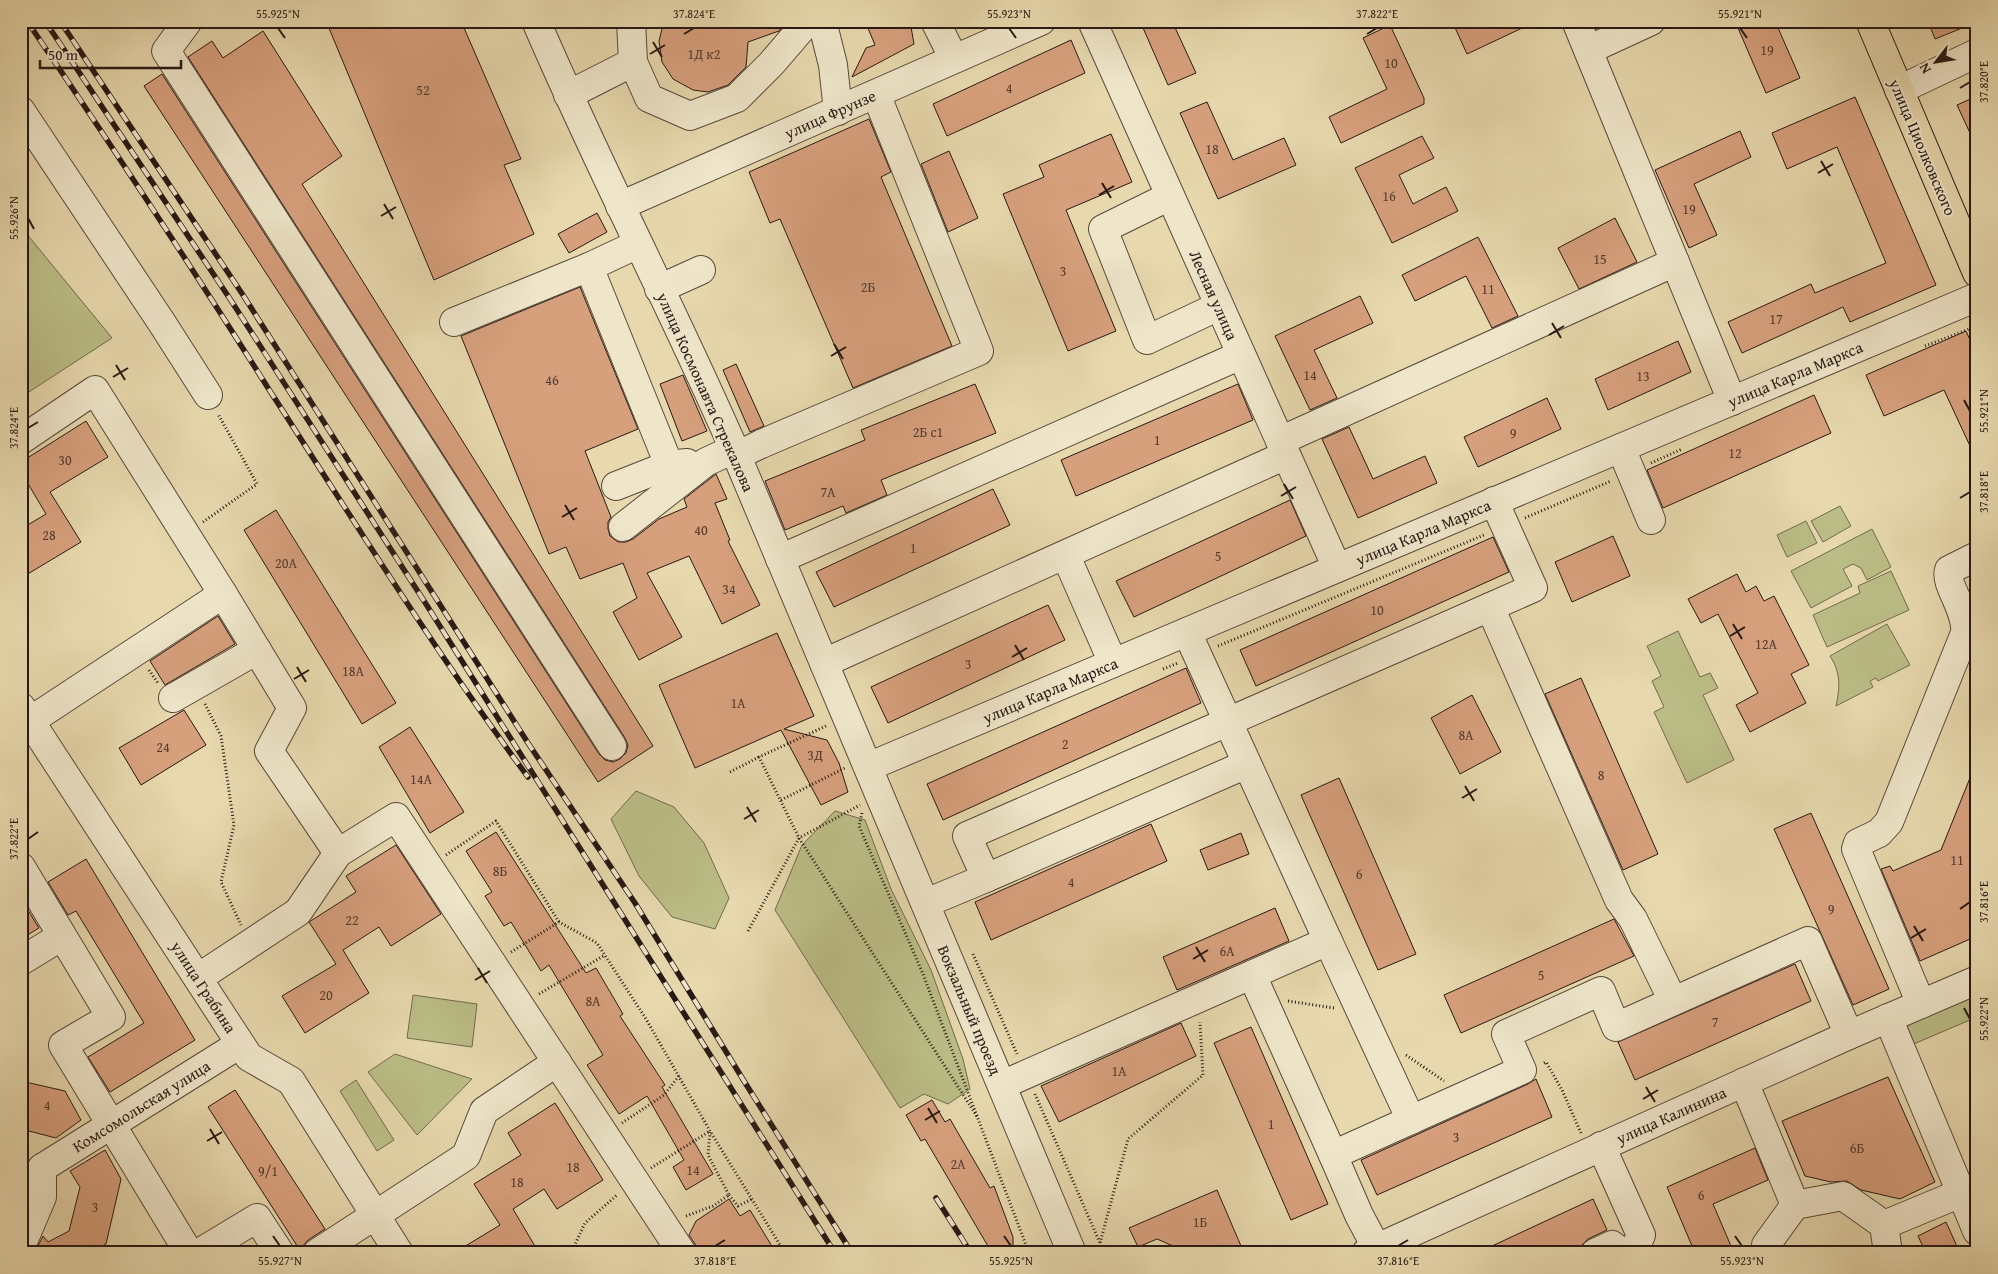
<svg xmlns="http://www.w3.org/2000/svg" width="1998" height="1274" viewBox="0 0 1998 1274" font-family="'Gentium Book Plus',serif">
  <style>
    .green { fill: #bbbd86; stroke: #716b4d }
    .building { fill: #d7a07d; stroke: #271914 }
    .lines { fill: none; stroke-linecap: round; stroke-linejoin: round }
    .minor-casing { stroke: #57493a; stroke-width: 30 }
    .major-casing { stroke: #271914; stroke-width: 30 }
    .path { stroke: #271914; stroke-width: 3; stroke-dasharray: 1 2.5; stroke-linecap: butt }
    .minor { stroke: #efe6ca; stroke-width: 28 }
    .major { stroke: #e7d8ad; stroke-width: 28 }
    .rail-casing { stroke: #271914; stroke-width: 5.5 }
    .rail { stroke: #efe6ca; stroke-width: 4; stroke-dasharray: 11; stroke-linecap: butt }
    .ticks { fill: none; stroke: #271914; stroke-width: 2 }
    .labels { text-anchor: middle; dominant-baseline: central; stroke-width: 4; stroke-linejoin: round; paint-order: stroke }
    .number-label { font-size: 14px; fill: #533b2e }
    .street-label { font-size: 16px; fill: #271914; stroke: #efe6ca }
    .neatline { fill: none; stroke: #271914; stroke-width: 2 }
    .ticks-label { font-size: 12px; text-anchor: middle; fill: #271914 }
  </style>
  <rect width="100%" height="100%" fill="#e7d8ad"/>
  <filter id="stains"><feTurbulence type="fractalNoise" baseFrequency=".004" numOctaves="4"/><feColorMatrix values="0 0 0 0 .2 0 0 0 0 .09 0 0 0 0 .02 0 0 0 .5 -.17"/></filter>
  <radialGradient id="worn" r=".72"><stop offset=".6" stop-color="#630" stop-opacity="0"/><stop offset="1" stop-color="#630" stop-opacity=".3"/></radialGradient>
  <g class="green">
    <path d="M21 227 112 338 21 397Z"/>
    <path d="M1840 506 1851 526 1823 542 1811 521Z"/>
    <path d="M1806 521 1817 543 1787 557 1777 535Z"/>
    <path d="M1872 529 1891 567 1867 580 1861 568 1853 564 1843 569 1852 586 1811 608 1791 571Z"/>
    <path d="M1891 571 1909 610 1827 647 1813 615 1860 593 1858 586Z"/>
    <path d="M1887 624 1910 665 1878 681 1876 678 1870 681 1873 687 1836 706C1840 688 1841 672 1830 656Z"/>
    <path d="M1678 631 1700 677 1710 673 1718 688 1703 695 1734 760 1687 783 1654 712 1664 707 1652 681 1661 676 1647 646Z"/>
    <path d="M636 791 674 807 704 843 729 898 715 929 672 917 639 876 611 819Z"/>
    <path d="M835 811 865 820 891 889 931 970 963 1059 970 1089 948 1104 924 1094 900 1108 775 910 802 845Z"/>
    <path d="M1977 988V1017L1909 1046 1899 1022Z"/>
    <path d="M413 995 477 1004 472 1047 407 1038Z"/>
    <path d="M395 1054 472 1079 417 1135 368 1072Z"/>
    <path d="M356 1080 394 1140 377 1151 340 1091Z"/>
  </g>
  <g class="building">
    <path d="M326 21H461L521 159 504 165 534 234 434 280Z"/>
    <path d="M664 21H787L779 31 748 42 746 67 728 85 708 92 693 90 673 79 662 62 659 41Z"/>
    <path d="M865 21H910L914 44 852 77 866 48 875 45Z"/>
    <path d="M1140 21H1172L1196 73 1168 85Z"/>
    <path d="M1452 21H1537L1467 54Z"/>
    <path d="M1735 21H1775L1800 78 1766 93Z"/>
    <path d="M1928 21H1977V22L1935 39Z"/>
    <path d="M1390 25 1424 98V104L1341 143 1329 117 1387 89 1363 38Z"/>
    <path d="M263 31 342 156 302 184 653 746 598 782 144 86 162 74 599 754 605 760 613 762 620 759 626 753 628 745 625 738 188 57 212 41 223 58Z"/>
    <path d="M1071 40 1085 73 947 136 933 104Z"/>
    <path d="M1977 96V148L1957 105Z"/>
    <path d="M1855 97 1936 285 1850 322 1843 307 1742 353 1728 322 1811 284 1815 293 1886 263 1837 147 1787 169 1772 133Z"/>
    <path d="M1207 102 1233 160 1284 138 1296 165 1218 199 1180 113Z"/>
    <path d="M869 119 891 172 881 177 952 346 853 388 780 219 770 223 749 172Z"/>
    <path d="M1740 131 1751 157 1694 184 1717 235 1689 248 1655 170Z"/>
    <path d="M1111 134 1132 182 1066 210 1116 331 1068 351 1003 194 1044 177 1039 165Z"/>
    <path d="M1422 136 1434 158 1399 175 1413 204 1446 187 1458 211 1392 243 1355 168Z"/>
    <path d="M949 151 978 218 948 232 921 164Z"/>
    <path d="M597 213 607 232 569 253 558 234Z"/>
    <path d="M1615 218 1637 262 1579 289 1558 248Z"/>
    <path d="M1478 237 1518 316 1492 328 1466 276 1415 301 1402 275Z"/>
    <path d="M580 287 638 429 585 451 611 517 608 522V529L610 536 618 542H626L633 539 659 519 687 507 684 499 716 474 727 499 715 503 730 540 728 541 760 605 722 624 689 556 647 573 682 637 639 660 613 612 637 598 623 563 580 579 566 547 549 554 461 336Z"/>
    <path d="M1360 296 1373 323 1314 350 1337 398 1310 410 1275 336Z"/>
    <path d="M1966 331 1977 355V461L1944 390 1884 416 1866 375Z"/>
    <path d="M1678 341 1691 372 1608 410 1595 379Z"/>
    <path d="M736 364 764 426 750 432 723 370Z"/>
    <path d="M683 375 707 431 682 441 660 384Z"/>
    <path d="M975 384 996 433 881 480 887 495 846 513 843 506 785 530 765 481 865 440 861 430Z"/>
    <path d="M1238 384 1253 420 1076 496 1061 460Z"/>
    <path d="M1814 395 1831 433 1663 508 1647 470Z"/>
    <path d="M1547 398 1561 429 1478 467 1464 437Z"/>
    <path d="M86 421 108 457 50 492 81 542 21 578V529L46 514 21 472V462Z"/>
    <path d="M1349 427 1373 479 1425 456 1437 483 1358 518 1322 439Z"/>
    <path d="M993 489 1010 525 834 607 816 572Z"/>
    <path d="M1290 500 1306 536 1134 617 1116 581Z"/>
    <path d="M276 510 396 703 362 724 244 530Z"/>
    <path d="M1613 536 1630 576 1572 602 1555 562Z"/>
    <path d="M1493 537 1509 572 1256 686 1240 650Z"/>
    <path d="M1737 574 1746 592 1756 586 1764 601 1774 596 1809 665 1791 674 1806 703 1750 732 1736 705 1758 693 1718 614 1701 623 1688 599Z"/>
    <path d="M1048 605 1065 640 888 723 871 687Z"/>
    <path d="M218 616 235 644 165 685 150 661Z"/>
    <path d="M777 633 814 716 784 729 827 740 839 763 848 792 821 805 781 730 695 768 659 685Z"/>
    <path d="M1186 668 1201 703 943 820 927 784Z"/>
    <path d="M1581 678 1658 854 1623 870 1545 694Z"/>
    <path d="M1472 695 1501 752 1460 774 1431 718Z"/>
    <path d="M184 710 206 745 141 785 119 748Z"/>
    <path d="M410 727 464 812 430 833 379 747Z"/>
    <path d="M1976 763 1977 936 1920 961 1881 869 1890 866 1893 871 1941 850Z"/>
    <path d="M1339 778 1416 954 1378 970 1301 795Z"/>
    <path d="M1811 813 1889 989 1853 1005 1774 829Z"/>
    <path d="M1151 824 1167 861 991 940 975 902Z"/>
    <path d="M496 832 586 973 596 968 623 1014 620 1016 665 1085 662 1087 713 1174 686 1190 673 1167 684 1160 647 1096 619 1114 587 1065 603 1055 549 965 541 971 511 922 504 926 485 896 492 892 466 851Z"/>
    <path d="M1241 833 1249 854 1208 870 1200 850Z"/>
    <path d="M396 845 441 914 391 946 379 927 343 950 369 993 305 1033 282 996 336 964 309 922 356 892 346 876Z"/>
    <path d="M86 859 195 1040 110 1092 88 1057 144 1023 76 911 68 915 48 882Z"/>
    <path d="M21 899 39 928 21 939Z"/>
    <path d="M1275 908 1289 941 1177 990 1163 957Z"/>
    <path d="M1614 919 1634 956 1461 1033 1444 995Z"/>
    <path d="M1795 964 1811 1001 1635 1080 1618 1042Z"/>
    <path d="M1181 1023 1196 1056 1059 1122 1041 1086Z"/>
    <path d="M1251 1027 1328 1204 1291 1220 1214 1043Z"/>
    <path d="M1888 1077 1935 1182 1900 1199 1861 1190 1847 1181 1831 1182 1805 1176 1782 1121Z"/>
    <path d="M1536 1079 1552 1117 1377 1195 1361 1160 1528 1084Z"/>
    <path d="M21 1081 65 1091 81 1120 56 1138 21 1129Z"/>
    <path d="M235 1090 325 1229 308 1240 303 1246 301 1252 208 1107Z"/>
    <path d="M932 1100 945 1122 950 1119 990 1188 994 1186 1013 1237V1253H992L925 1139 921 1141 906 1115Z"/>
    <path d="M555 1103 603 1180 557 1209 544 1189 513 1209 539 1253H454L500 1225 474 1184 521 1155 508 1133Z"/>
    <path d="M1755 1148 1768 1180 1713 1204 1734 1253H1695L1667 1187Z"/>
    <path d="M105 1150 121 1179 106 1244 89 1253H28L39 1244 43 1236 48 1242 69 1231 80 1187 70 1171Z"/>
    <path d="M1217 1190 1244 1253H1178L1180 1249 1157 1239 1138 1247 1129 1228Z"/>
    <path d="M729 1199 740 1216 750 1210 776 1253H698L695 1244 689 1235 696 1221Z"/>
    <path d="M1593 1199 1607 1230 1588 1239 1581 1246 1568 1253H1477Z"/>
    <path d="M1946 1222 1960 1253H1926L1918 1236Z"/>
  </g>
  <g class="lines">
    <defs>
      <g id="minor">
        <path d="M188 21 166 51 612 746"/>
        <path d="M536 21C598 166 671 305 734 449L1072 1253"/>
        <path d="M631 21 633 62 649 98 690 116 737 98 771 64 808 21"/>
        <path d="M822 21 833 65 838 111"/>
        <path d="M935 21 954 59"/>
        <path d="M1092 21 1337 568"/>
        <path d="M1576 21 1732 401"/>
        <path d="M1588 50 1651 21"/>
        <path d="M1899 90 1977 53"/>
        <path d="M568 95 633 62"/>
        <path d="M21 111 162 323 208 395"/>
        <path d="M1170 196 1103 229 1147 340 1219 306"/>
        <path d="M620 206 1041 21"/>
        <path d="M589 267 669 465"/>
        <path d="M659 289 701 270"/>
        <path d="M454 322 589 267 638 244"/>
        <path d="M21 440 95 390 223 594 292 708 269 751 338 853 396 817 682 1253"/>
        <path d="M1280 441 1675 262"/>
        <path d="M1621 448 1651 520"/>
        <path d="M736 456 761 444 979 351 876 94"/>
        <path d="M616 486 669 465 687 463"/>
        <path d="M623 527 706 462 734 449"/>
        <path d="M1066 556 1113 663"/>
        <path d="M780 559 1241 355"/>
        <path d="M1490 607 1533 588 1494 501"/>
        <path d="M824 663 1286 455"/>
        <path d="M173 698 257 650"/>
        <path d="M21 707 249 1057 291 1081 399 1253"/>
        <path d="M30 721 223 594"/>
        <path d="M1247 764 986 878 967 836 1490 607 1619 900 1633 919 1673 1001"/>
        <path d="M868 767 1977 297"/>
        <path d="M21 867 111 1017 63 1045 189 1253"/>
        <path d="M926 903 986 878"/>
        <path d="M1328 941 1411 1120"/>
        <path d="M21 961 62 936"/>
        <path d="M1252 975 1333 1155"/>
        <path d="M198 978 298 912 338 853"/>
        <path d="M1921 1004 1856 849 1858 843 1879 833 1889 822 1965 633C1968 611 1944 584 1949 570L1977 556"/>
        <path d="M1888 1018 1977 1231"/>
        <path d="M1744 1082 1795 1205"/>
        <path d="M1002 1085 1328 941 1187 632"/>
        <path d="M1601 1146 1641 1235 1633 1253"/>
        <path d="M42 1168 240 1044"/>
        <path d="M1884 1225 1961 1193"/>
        <path d="M21 1239 25 1237 42 1197V1168"/>
        <path d="M1376 1247 1359 1215 1333 1155 1522 1070 1506 1034 1601 991 1616 1027 1808 941 1849 1035"/>
        <path d="M199 1253 257 1218 280 1253"/>
        <path d="M317 1253 466 1156 484 1111 557 1062"/>
        <path d="M1366 1253 1849 1035 1977 980"/>
        <path d="M1595 1253 1612 1245 1622 1253"/>
        <path d="M1768 1253 1766 1245 1795 1205 1843 1196 1884 1225 1888 1253"/>
      </g>
      <path id="major" d="M1870 21 1977 273"/>
    </defs>
    <use href="#minor" class="minor-casing"/>
    <use href="#major" class="major-casing"/>
    <g class="path">
      <path d="M1925 346 1977 326"/>
      <path d="M1651 463 1682 449"/>
      <path d="M1525 518 1611 481"/>
      <path d="M203 522 257 484 218 414"/>
      <path d="M1218 646 1484 535"/>
      <path d="M1163 669 1178 663"/>
      <path d="M149 670 158 683"/>
      <path d="M205 704 221 736 234 825 221 882 241 925"/>
      <path d="M826 726 759 757 799 838 978 1118"/>
      <path d="M730 772 759 757"/>
      <path d="M781 800 845 768"/>
      <path d="M862 813 859 826 923 974 1029 1253"/>
      <path d="M446 855 496 821 559 922"/>
      <path d="M748 931 799 838 860 805"/>
      <path d="M511 952 559 922 597 943 646 1019 710 1131 785 1253"/>
      <path d="M973 954 1017 1054"/>
      <path d="M539 994 605 955"/>
      <path d="M1288 1001 1334 1008"/>
      <path d="M1406 1055 1444 1081"/>
      <path d="M1544 1063 1546 1062 1562 1090 1581 1133"/>
      <path d="M1035 1094 1100 1243"/>
      <path d="M622 1123 664 1095 679 1076"/>
      <path d="M651 1168 710 1131"/>
      <path d="M729 1195 738 1206 752 1199"/>
      <path d="M686 1216 713 1206 729 1195 708 1155 710 1132"/>
      <path d="M1100 1243 1128 1139 1203 1075 1200 1022"/>
      <path d="M571 1253 585 1223 617 1195"/>
    </g>
    <use href="#minor" class="minor"/>
    <use href="#major" class="major"/>
    <defs>
      <g id="rail">
        <path d="M27 21C110 143 191 266 270 391 354 521 436 653 528 777"/>
        <path d="M45 21 232 302 426 604 835 1253"/>
        <path d="M60 21 243 295 528 743 635 903 744 1081 852 1253"/>
        <path d="M936 1198 971 1253"/>
      </g>
    </defs>
    <use href="#rail" class="rail-casing"/>
    <use href="#rail" class="rail"/>
  </g>
  <path class="ticks" d="M278 28 285 38M1009 28 1016 38M1740 28 1747 38M684 34 694 28M1367 34 1377 28M653 42 662 57M650 54 665 45M1960 88 1970 82M1821 161 1830 176M1818 173 1833 164M1102 183 1111 198M1099 195 1114 186M384 204 393 219M381 216 396 207M28 218 34 229M1552 323 1561 338M1549 335 1564 326M834 344 843 359M831 356 846 347M116 365 125 380M113 377 128 368M1964 400 1970 411M28 428 38 422M1284 484 1293 499M1281 496 1296 487M1960 498 1970 492M565 505 574 520M562 517 577 508M1733 624 1742 639M1730 636 1745 627M1015 645 1024 660M1012 657 1027 648M297 667 306 682M294 679 309 670M1465 786 1474 801M1462 798 1477 789M747 807 756 822M744 819 759 810M28 839 38 832M1960 909 1970 902M1914 926 1923 941M1911 938 1926 929M1196 947 1205 962M1193 959 1208 950M478 968 487 983M475 980 490 971M1964 1008 1970 1019M1646 1087 1655 1102M1643 1099 1658 1090M928 1108 937 1123M925 1120 940 1111M210 1129 219 1144M207 1141 222 1132M273 1236 280 1246M1004 1236 1011 1246M1735 1236 1742 1246M715 1246 725 1240M1398 1246 1408 1240"/>
  <g class="labels">
    <g class="number-label">
      <text x="1767" y="50">19</text>
      <text x="704" y="54">1Д к2</text>
      <text x="1391" y="63">10</text>
      <text x="1009" y="88">4</text>
      <text x="423" y="90">52</text>
      <text x="1212" y="149">18</text>
      <text x="1389" y="196">16</text>
      <text x="1689" y="209">19</text>
      <text x="1600" y="259">15</text>
      <text x="1063" y="271">3</text>
      <text x="868" y="287">2Б</text>
      <text x="1488" y="289">11</text>
      <text x="1776" y="319">17</text>
      <text x="1310" y="375">14</text>
      <text x="1643" y="376">13</text>
      <text x="552" y="380">46</text>
      <text x="928" y="432">2Б с1</text>
      <text x="1513" y="433">9</text>
      <text x="1157" y="440">1</text>
      <text x="1735" y="453">12</text>
      <text x="65" y="460">30</text>
      <text x="828" y="492">7А</text>
      <text x="701" y="530">40</text>
      <text x="49" y="535">28</text>
      <text x="913" y="548">1</text>
      <text x="1218" y="556">5</text>
      <text x="286" y="563">20А</text>
      <text x="729" y="589">34</text>
      <text x="1377" y="610">10</text>
      <text x="1766" y="644">12А</text>
      <text x="968" y="664">3</text>
      <text x="353" y="671">18А</text>
      <text x="738" y="703">1А</text>
      <text x="1466" y="735">8А</text>
      <text x="1065" y="744">2</text>
      <text x="163" y="747">24</text>
      <text x="815" y="755">3Д</text>
      <text x="1601" y="775">8</text>
      <text x="421" y="779">14А</text>
      <text x="1957" y="860">11</text>
      <text x="500" y="871">8Б</text>
      <text x="1359" y="874">6</text>
      <text x="1071" y="882">4</text>
      <text x="1831" y="909">9</text>
      <text x="352" y="920">22</text>
      <text x="1227" y="951">6А</text>
      <text x="1541" y="975">5</text>
      <text x="326" y="995">20</text>
      <text x="593" y="1001">8А</text>
      <text x="1715" y="1022">7</text>
      <text x="1119" y="1071">1А</text>
      <text x="47" y="1105">4</text>
      <text x="1271" y="1124">1</text>
      <text x="1456" y="1137">3</text>
      <text x="1857" y="1148">6Б</text>
      <text x="958" y="1164">2А</text>
      <text x="573" y="1167">18</text>
      <text x="693" y="1170">14</text>
      <text x="268" y="1171">9/1</text>
      <text x="517" y="1182">18</text>
      <text x="1701" y="1195">6</text>
      <text x="95" y="1207">3</text>
      <text x="1200" y="1222">1Б</text>
    </g>
    <g class="street-label">
      <text transform="translate(830 114) rotate(-24)">улица Фрунзе</text>
      <text transform="translate(1923 147) rotate(67)">улица Циолковского</text>
      <text transform="translate(1214 295) rotate(66)">Лесная улица</text>
      <text transform="translate(1795 374) rotate(-23)">улица Карла Маркса</text>
      <text transform="translate(706 392) rotate(66)">улица Космонавта Стрекалова</text>
      <text transform="translate(1423 532) rotate(-23)">улица Карла Маркса</text>
      <text transform="translate(1050 690) rotate(-23)">улица Карла Маркса</text>
      <text transform="translate(204 987) rotate(57)">улица Грабина</text>
      <text transform="translate(970 1010) rotate(67)">Вокзальный проезд</text>
      <text transform="translate(141 1106) rotate(-32)">Комсомольская улица</text>
      <text transform="translate(1671 1115) rotate(-24)">улица Калинина</text>
    </g>
  </g>
  <rect width="1998" height="1274" fill="none" stroke="#e7d8ad" stroke-width="55"/>
  <g transform="translate(1936 62) rotate(239)" stroke="#efe6ca" stroke-width="4" paint-order="stroke">
  <path d="M0-4L9 19L0 12L-9 19Z" fill="#271914"/>
  <text y="-8" font-size="14" font-weight="bold" text-anchor="middle" fill="#271914">N</text>
  </g>
  <path d="M40 60v8h141v-8" fill="none" stroke="#271914" stroke-width="2.5"/>
  <text x="48" y="60" font-size="15" fill="#271914" stroke="#efe6ca" stroke-width="4" paint-order="stroke">50 m</text>
  <rect x="28" y="28" width="1942" height="1218" class="neatline"/>
  <g class="ticks-label">
    <text x="278" y="18">55.925°N</text>
    <text x="694" y="18">37.824°E</text>
    <text x="1009" y="18">55.923°N</text>
    <text x="1377" y="18">37.822°E</text>
    <text x="1740" y="18">55.921°N</text>
    <text transform="translate(1984 82) rotate(-90)" y="4">37.820°E</text>
    <text transform="translate(14 218) rotate(-90)" y="4">55.926°N</text>
    <text transform="translate(1984 411) rotate(-90)" y="4">55.921°N</text>
    <text transform="translate(14 428) rotate(-90)" y="4">37.824°E</text>
    <text transform="translate(1984 492) rotate(-90)" y="4">37.818°E</text>
    <text transform="translate(14 839) rotate(-90)" y="4">37.822°E</text>
    <text transform="translate(1984 902) rotate(-90)" y="4">37.816°E</text>
    <text transform="translate(1984 1019) rotate(-90)" y="4">55.922°N</text>
    <text x="280" y="1265">55.927°N</text>
    <text x="715" y="1265">37.818°E</text>
    <text x="1011" y="1265">55.925°N</text>
    <text x="1398" y="1265">37.816°E</text>
    <text x="1742" y="1265">55.923°N</text>
  </g>
  <rect width="100%" height="100%" filter="url(#stains)"/>
  <rect width="100%" height="100%" fill="url(#worn)"/>
</svg>
